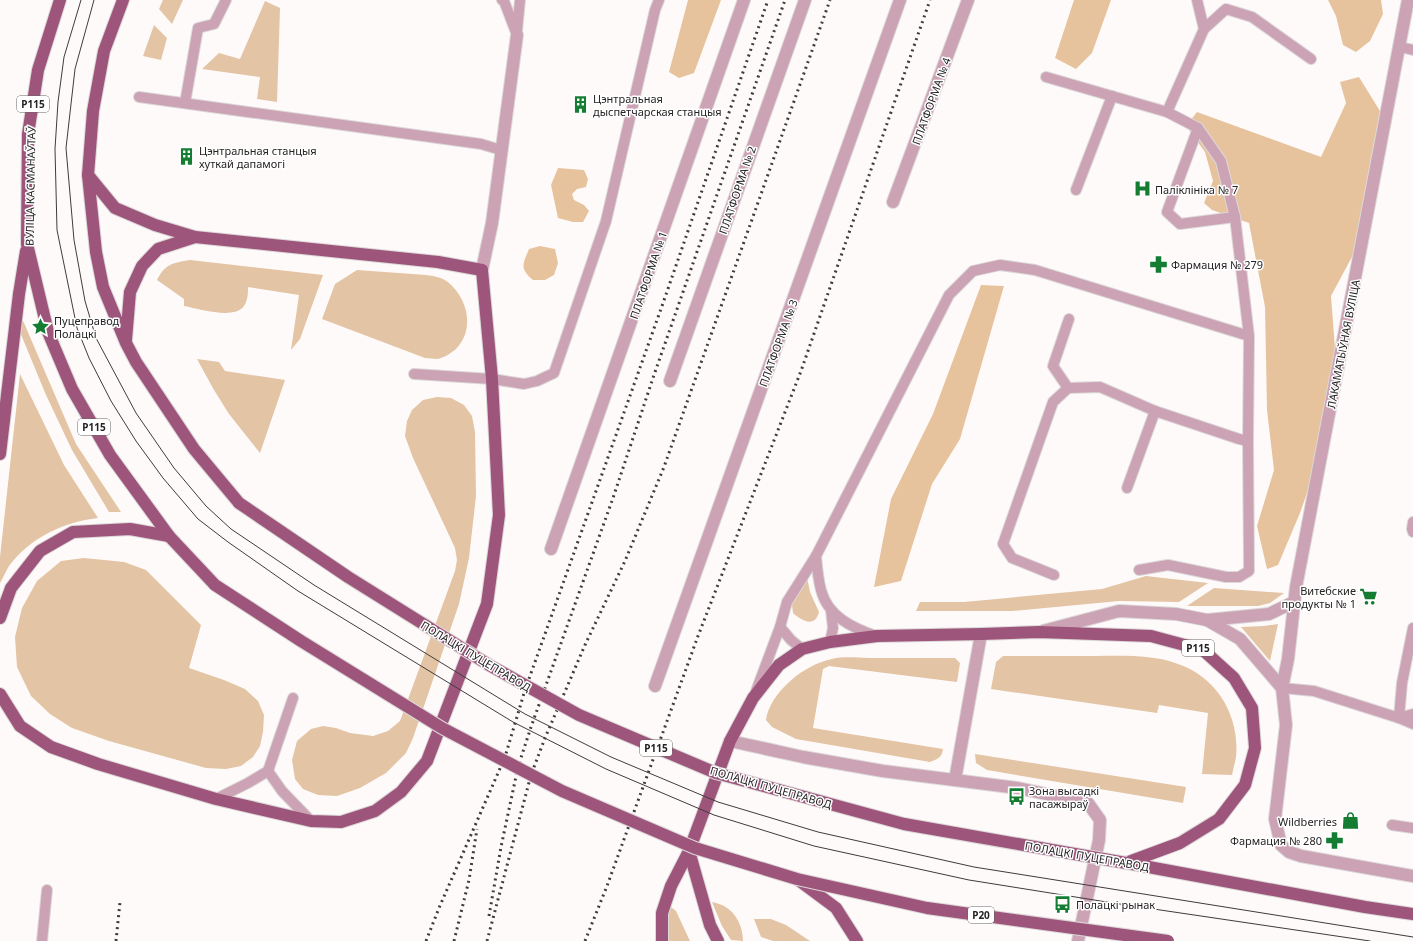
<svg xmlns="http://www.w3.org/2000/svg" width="1413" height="941" viewBox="0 0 1413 941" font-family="'Noto Sans',sans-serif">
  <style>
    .green { fill: #e3c4a4 }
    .forest { fill: #e7c39d }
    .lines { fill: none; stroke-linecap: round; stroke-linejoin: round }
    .lane-casing { stroke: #dcd8d8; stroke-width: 12 }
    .street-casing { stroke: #dcd8d8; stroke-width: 14 }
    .primary-casing { stroke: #dcd8d8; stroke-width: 14 }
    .lane { stroke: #cca2b5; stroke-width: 10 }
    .street { stroke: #cca2b5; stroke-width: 12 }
    .primary { stroke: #9e557b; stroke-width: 12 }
    .tram { stroke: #3f3c3c; stroke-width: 1 }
    .rail { stroke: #3f3c3c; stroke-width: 3; stroke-dasharray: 2 4; stroke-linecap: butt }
    .primary-bridge-casing { stroke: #dcd8d8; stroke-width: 14; stroke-linecap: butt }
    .primary-bridge { stroke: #9e557b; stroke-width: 12 }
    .labels { text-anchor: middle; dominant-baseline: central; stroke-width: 3; stroke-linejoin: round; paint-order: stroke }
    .shield { fill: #fff; stroke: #666565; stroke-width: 1 }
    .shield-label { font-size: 10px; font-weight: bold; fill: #252323 }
    .poi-label { font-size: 11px; fill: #252323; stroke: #fff; text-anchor: start }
    .street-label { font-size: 11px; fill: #252323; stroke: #fff }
  </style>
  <rect width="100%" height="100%" fill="#fffafa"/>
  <g class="green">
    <path d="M163 0H183L172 24 159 9Z"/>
    <path d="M265 1 280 8 277 102 257 99 260 77 202 69 219 53 240 59Z"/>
    <path d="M154 25 167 38 161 60 143 56Z"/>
    <path d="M190 260 323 275 300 339 291 350 299 295 248 287C248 293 248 300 244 306 234 320 200 309 184 306V299L157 280C165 264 172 263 190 260Z"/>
    <path d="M357 270 426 275C434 276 442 277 449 283 468 299 475 330 456 349 451 353 444 358 437 359 433 359 429 358 425 358L322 319 335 284Z"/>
    <path d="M21 316 76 444 121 512H109L72 450 46 395 20 332Z"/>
    <path d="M197 359 219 362 225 371 285 380 260 453 229 414 214 390Z"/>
    <path d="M20 374 64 465 98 518C63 522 30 538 9 566 6 571 3 578 0 583V557Z"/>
    <path d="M437 397 451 398 464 405 472 416 475 432 476 496 469 558 459 604 413 738 406 753 386 773 360 788 337 796 318 795 303 789 295 779 292 760 297 741 311 729 323 726 336 728 350 733 373 736 388 731 400 721 455 571 457 560 455 548 413 458 405 436 407 421 412 410 423 400Z"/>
    <path d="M84 558 124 562 146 570 201 625 189 668 224 680 245 689 258 701 264 715 263 732 260 746 253 757 241 766 226 769 206 768 109 741 72 728 50 714 31 696 17 667 15 637 22 608 37 581 61 561Z"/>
    <path d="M1146 576 1208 583 1179 602 1119 601 1012 611H916L920 602H964L1102 589Z"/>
    <path d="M807 577 810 592 819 612C815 628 802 621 793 613L792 605Z"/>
    <path d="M1214 588 1284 593 1270 603 1258 606H1187Z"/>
    <path d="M1278 624 1270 661 1241 627 1264 626Z"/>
    <path d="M1003 656C1033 656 1063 656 1094 656 1122 656 1151 654 1178 664 1217 677 1240 716 1236 757 1235 763 1233 769 1232 775L1202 774 1208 713 1159 705 1157 713 991 689 996 662Z"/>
    <path d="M955 658 960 663 957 682 829 666 823 669 813 728 943 749C942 758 937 759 930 762L796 739 772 727 766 720C770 692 805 664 832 659 844 656 857 658 869 658 897 658 926 658 955 658Z"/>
    <path d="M975 754 1186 787 1183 803 987 770 976 763Z"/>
    <path d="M712 902C716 903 721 904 724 906 737 913 743 928 743 941L731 940 722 926Z"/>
    <path d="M671 907 676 911 690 941H669L668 915Z"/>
    <path d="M754 919H771L786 925 810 941H773L761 937Z"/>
  </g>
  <g class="forest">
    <path d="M688 0H721L694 73 679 78 669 72Z"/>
    <path d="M1074 0H1111L1092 53 1076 69 1055 58Z"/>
    <path d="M1328 0H1381L1383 14 1370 41 1356 52 1343 45 1336 16Z"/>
    <path d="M1359 77 1380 111 1353 255 1331 296 1337 375 1313 476 1300 513 1278 565 1267 569 1257 526 1274 470 1267 410 1265 307 1249 223 1212 210 1204 203 1213 181 1205 152 1186 126 1197 112 1321 157 1346 103 1340 82Z"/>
    <path d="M558 168 584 170 588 179 586 187 577 189 572 194 574 200 584 205 589 211 583 222H573L558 218 551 185Z"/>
    <path d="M540 246 555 249 558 263 554 275 545 280H533C519 268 523 264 529 249Z"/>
    <path d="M981 285 1004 286 960 439 932 484 901 581 874 587 891 499 933 414Z"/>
  </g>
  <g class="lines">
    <defs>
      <g id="lane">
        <path d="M502 0 504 1 517 35"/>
        <path d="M1204 29 1226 9 1252 17 1311 59"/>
        <path d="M517 31 520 0"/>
        <path d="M1400 47 1413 50"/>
        <path d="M1046 77 1167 112"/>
        <path d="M139 97 481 144 501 150"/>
        <path d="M185 103 198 28 214 24 226 0"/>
        <path d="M1198 128 1167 212 1180 224 1235 217"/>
        <path d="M1076 190 1112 96"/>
        <path d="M414 374 492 379 524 384 537 381 554 373 606 221 655 10 659 0"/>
        <path d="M1068 388 1053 366 1069 319"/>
        <path d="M1127 488 1155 411"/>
        <path d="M1413 522 1412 529 1413 532"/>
        <path d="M816 556C817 567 818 579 821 590 828 617 853 628 876 636"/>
        <path d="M1139 570 1168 565 1226 577H1239L1249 571 1248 441 1249 336 1235 217 1221 161 1198 128 1167 112 1204 29 1197 0"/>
        <path d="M1054 575 1012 558 1003 544 1053 402 1068 388 1100 387 1155 411 1239 439 1248 441"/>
        <path d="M780 627 791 640 802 649"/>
        <path d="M1413 628 1402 683 1399 718 1413 724"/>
        <path d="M830 642 833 628 831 610"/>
        <path d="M1282 688 1314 691 1399 718 1413 714"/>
        <path d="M756 691 780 627 787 602 816 556 949 295 973 271 1000 265 1035 270 1249 336"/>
        <path d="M268 771 282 791 311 821"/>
        <path d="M216 799 248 783 268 771 293 698"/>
        <path d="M1392 825 1413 828"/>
        <path d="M42 941 47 890"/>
      </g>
      <g id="street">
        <path d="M1408 0 1296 587 1288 659 1282 688 1286 725 1275 819 1281 845 1289 852 1301 856 1413 876"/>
        <path d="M893 202 968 0"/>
        <path d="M482 270 492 223 517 35"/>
        <path d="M670 381 805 0"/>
        <path d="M551 549 744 0"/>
        <path d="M1207 620 1240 639 1282 688"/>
        <path d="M1043 631 1119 611 1176 614 1207 620 1269 614 1294 602"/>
        <path d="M655 686 900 0"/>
        <path d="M730 741 803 757 883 771 1018 788 1088 803 1100 820 1099 840 1078 941"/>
        <path d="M955 780 981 634"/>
      </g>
      <g id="primary">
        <path d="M60 0 38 70 28 134 27 244 48 332 72 389 110 455 169 536 215 585"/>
        <path d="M123 0 104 51 93 111 88 175 96 252 103 287 126 343 136 362 194 449 239 503"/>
        <path d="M126 340 130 292 142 266 158 249 195 237"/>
        <path d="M0 454 19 294 26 251"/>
        <path d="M0 618 11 588 40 551 73 532 130 529 169 536"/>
        <path d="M0 694 20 726 51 747 98 764 216 799 311 821 341 822 375 811 401 792 427 761 487 604 499 515 492 379 482 270 438 262 195 237 155 225 115 208 88 175"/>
        <path d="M689 851 710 925 718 941"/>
        <path d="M1127 863 1365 907 1413 914"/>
        <path d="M797 879 836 908 857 941"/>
        <path d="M662 941V913L671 886 689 851 730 741 753 698 779 665 802 649 830 642 877 636 981 634 1039 632 1151 636 1203 650 1234 678 1252 708 1255 748 1245 785 1219 819 1180 843 1126 863"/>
      </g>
    </defs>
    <use href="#lane" class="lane-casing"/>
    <use href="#street" class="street-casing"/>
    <use href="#primary" class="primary-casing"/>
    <use href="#lane" class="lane"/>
    <use href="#street" class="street"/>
    <use href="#primary" class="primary"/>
    <g class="tram">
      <path d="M81 0 64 57 58 102 55 149 57 230 77 328 89 358 111 401 136 441 163 478 198 519 228 542 298 591 513 722 606 769 714 815 814 846 969 880 1113 903 1370 941"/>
      <path d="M94 0 75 69 66 148 74 240 85 301 96 338 136 413 174 468 206 506 231 529 314 585 525 714 611 757 718 802 818 832 974 867 1413 937"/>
    </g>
    <g class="rail">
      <path d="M489 916 501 847 518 767 531 727 613 498 654 375 785 0"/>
      <path d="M116 941 120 902"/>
      <path d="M426 941 439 908 505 757 525 690 662 306 768 0"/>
      <path d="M454 941 469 880 477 829"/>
      <path d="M487 941 531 775 545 738 585 645 625 561 664 467 830 0"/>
      <path d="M585 941 607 886 698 636 801 371 930 0"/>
    </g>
    <defs>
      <g id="primary-bridge">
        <path d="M239 503 348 577 489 665 579 715 716 773 904 824 1126 863"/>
        <path d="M215 585 301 641 442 728 562 791 695 848 797 879 927 908 1168 941"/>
      </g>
    </defs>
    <use href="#primary-bridge" class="primary-bridge-casing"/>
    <use href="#primary-bridge" class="primary-bridge"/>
  </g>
  <defs>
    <symbol id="building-bare" viewBox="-9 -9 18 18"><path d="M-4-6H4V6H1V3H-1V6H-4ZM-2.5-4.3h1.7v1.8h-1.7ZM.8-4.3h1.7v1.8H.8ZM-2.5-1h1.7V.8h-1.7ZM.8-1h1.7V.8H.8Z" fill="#147d32" stroke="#fff" stroke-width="2.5" paint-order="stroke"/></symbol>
    <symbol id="hospital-bare" viewBox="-9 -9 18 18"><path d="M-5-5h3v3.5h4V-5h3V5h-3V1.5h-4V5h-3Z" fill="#147d32" stroke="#fff" stroke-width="2.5" paint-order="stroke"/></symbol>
    <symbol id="pharmacy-bare" viewBox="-9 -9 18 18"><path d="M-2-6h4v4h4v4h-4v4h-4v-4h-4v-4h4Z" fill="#147d32" stroke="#fff" stroke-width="2.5" paint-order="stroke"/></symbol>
    <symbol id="sight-bare" viewBox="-9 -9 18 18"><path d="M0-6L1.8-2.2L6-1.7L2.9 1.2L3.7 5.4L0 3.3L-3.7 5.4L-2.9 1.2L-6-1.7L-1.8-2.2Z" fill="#147d32" stroke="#fff" stroke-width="2.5" paint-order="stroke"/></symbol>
    <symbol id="supermarket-bare" viewBox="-9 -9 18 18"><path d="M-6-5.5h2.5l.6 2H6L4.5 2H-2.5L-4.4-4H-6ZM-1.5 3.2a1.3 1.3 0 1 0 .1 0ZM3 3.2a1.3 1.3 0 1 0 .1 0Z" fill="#147d32" stroke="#fff" stroke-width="2.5" paint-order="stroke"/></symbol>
    <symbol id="bus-bare" viewBox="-9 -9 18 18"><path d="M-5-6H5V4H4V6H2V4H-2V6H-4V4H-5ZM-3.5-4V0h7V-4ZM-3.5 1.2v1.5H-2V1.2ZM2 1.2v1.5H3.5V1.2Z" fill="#147d32" stroke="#fff" stroke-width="2.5" paint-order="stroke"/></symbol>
    <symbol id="shop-bare" viewBox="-9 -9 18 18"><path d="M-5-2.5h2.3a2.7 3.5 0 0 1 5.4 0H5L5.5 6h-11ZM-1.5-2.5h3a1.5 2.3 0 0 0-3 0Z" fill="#147d32" stroke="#fff" stroke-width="2.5" paint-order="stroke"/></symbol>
  </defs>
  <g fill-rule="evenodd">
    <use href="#building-bare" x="568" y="92" width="25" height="25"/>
    <use href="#building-bare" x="174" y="144" width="25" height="25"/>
    <use href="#hospital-bare" x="1130" y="176" width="25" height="25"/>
    <use href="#pharmacy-bare" x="1146" y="252" width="25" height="25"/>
    <use href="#sight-bare" x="28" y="314" width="25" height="25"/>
    <use href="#supermarket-bare" x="1356" y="584" width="25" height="25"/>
    <use href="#bus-bare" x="1004" y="784" width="25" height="25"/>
    <use href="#shop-bare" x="1338" y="808" width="25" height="25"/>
    <use href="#pharmacy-bare" x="1322" y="828" width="25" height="25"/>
    <use href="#bus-bare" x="1050" y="892" width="25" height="25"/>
  </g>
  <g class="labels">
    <g class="shield">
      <rect x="17" y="96" width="32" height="16" rx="3"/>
      <rect x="78" y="419" width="32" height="16" rx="3"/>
      <rect x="1182" y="640" width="32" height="16" rx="3"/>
      <rect x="640" y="740" width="32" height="16" rx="3"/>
      <rect x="968" y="907" width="26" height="16" rx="3"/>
    </g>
    <g class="shield-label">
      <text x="33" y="104">Р115</text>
      <text x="94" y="427">Р115</text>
      <text x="1198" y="648">Р115</text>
      <text x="656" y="748">Р115</text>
      <text x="981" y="915">Р20</text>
    </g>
    <g class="poi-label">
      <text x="593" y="98">Цэнтральная<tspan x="593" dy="13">дыспетчарская станцыя</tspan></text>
      <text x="199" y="150">Цэнтральная станцыя<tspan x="199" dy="13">хуткай дапамогі</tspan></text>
      <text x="1155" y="189">Паліклініка № 7</text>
      <text x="1171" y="264">Фармация № 279</text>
      <text x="54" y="320">Пуцеправод<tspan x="54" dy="13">Полацкі</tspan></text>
      <text x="1356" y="590" text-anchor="end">Витебские<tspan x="1356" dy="13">продукты № 1</tspan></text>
      <text x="1029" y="790">Зона высадкі<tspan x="1029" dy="13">пасажыраў</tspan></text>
      <text x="1337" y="821" text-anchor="end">Wildberries</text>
      <text x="1322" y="840" text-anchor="end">Фармация № 280</text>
      <text x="1076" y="904">Полацкі рынак</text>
    </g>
    <g class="street-label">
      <text transform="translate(931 101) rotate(-70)">ПЛАТФОРМА № 4</text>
      <text transform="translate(30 186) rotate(-89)">ВУЛІЦА КАСМАНАЎТАЎ</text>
      <text transform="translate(737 190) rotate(-71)">ПЛАТФОРМА № 2</text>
      <text transform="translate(648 275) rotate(-71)">ПЛАТФОРМА № 1</text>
      <text transform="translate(778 343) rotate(-70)">ПЛАТФОРМА № 3</text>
      <text transform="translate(1343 344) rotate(-79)">ЛАКАМАТЫЎНАЯ ВУЛІЦА</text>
      <text transform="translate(476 656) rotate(31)">ПОЛАЦКІ ПУЦЕПРАВОД</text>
      <text transform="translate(771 787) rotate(16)">ПОЛАЦКІ ПУЦЕПРАВОД</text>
      <text transform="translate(1087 856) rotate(10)">ПОЛАЦКІ ПУЦЕПРАВОД</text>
    </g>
  </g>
</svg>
